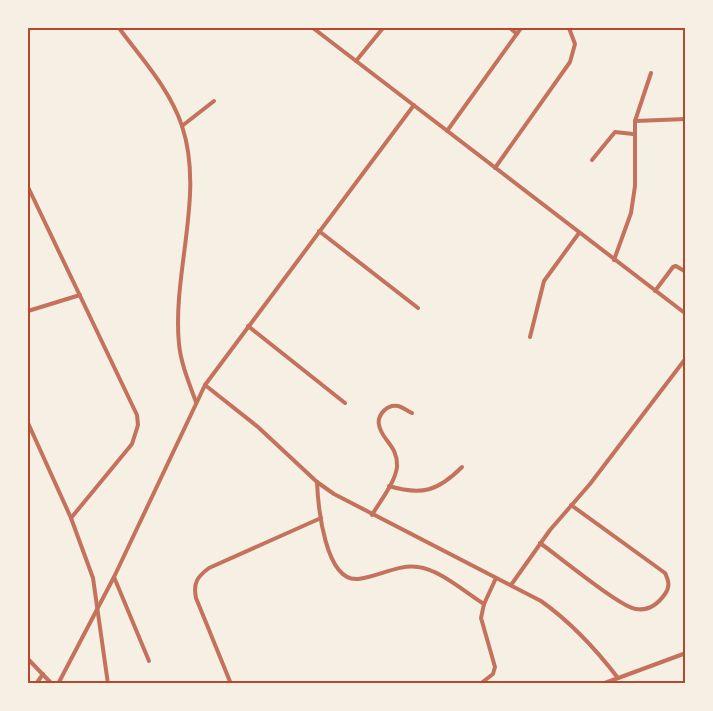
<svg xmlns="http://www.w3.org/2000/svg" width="713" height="711" viewBox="0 0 713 711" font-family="'Source Sans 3',sans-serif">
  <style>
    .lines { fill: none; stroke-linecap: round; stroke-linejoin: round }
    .service { stroke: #c5725c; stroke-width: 4 }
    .neatline { fill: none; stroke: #b5482f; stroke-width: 2 }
  </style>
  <rect width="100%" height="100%" fill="#f6efe4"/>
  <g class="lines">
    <g class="service">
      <path d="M119 28C141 58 170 89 182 126 205 195 172 273 179 344 181 364 189 383 196 402"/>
      <path d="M313 28 686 314"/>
      <path d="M510 28 517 34"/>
      <path d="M356 61 383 28"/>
      <path d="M635 121 686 119"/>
      <path d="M182 126 214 101"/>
      <path d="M447 131 521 28"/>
      <path d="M592 160 615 132 633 134"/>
      <path d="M495 168 570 62 575 44 569 28"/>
      <path d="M28 187 137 415 138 425 132 444 71 518"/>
      <path d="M319 231 418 308"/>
      <path d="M614 260 631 213 635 186V121L651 73"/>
      <path d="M655 291 673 267 676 266 686 272"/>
      <path d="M28 311 80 295"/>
      <path d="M248 326 345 403"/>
      <path d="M530 337 544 281 579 233"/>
      <path d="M205 385 258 427 317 482 334 494 541 601C572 623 595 648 618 678"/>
      <path d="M28 423 71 518 93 578 108 684"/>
      <path d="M317 482C318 506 325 582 358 579 378 577 398 564 418 567 439 569 466 593 484 604"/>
      <path d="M389 486C422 496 438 491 462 467"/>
      <path d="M372 515C380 501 395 483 397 467 398 445 382 441 379 425 377 415 387 404 398 406 402 407 408 411 412 413"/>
      <path d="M540 543C557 555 620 607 636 609 648 611 658 604 665 594 670 587 669 581 665 573L571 505"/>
      <path d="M114 577 149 661"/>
      <path d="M511 585 550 530 590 484 686 358"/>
      <path d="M28 659 52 684"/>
      <path d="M36 684 43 674"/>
      <path d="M58 684 114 577 205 385 414 105"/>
      <path d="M231 684 196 598C193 583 197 577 209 568L321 518"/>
      <path d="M480 684 493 674 495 667 481 618 484 604 496 578"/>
      <path d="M602 684 686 653"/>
    </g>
  </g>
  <rect width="713" height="711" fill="none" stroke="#f6efe4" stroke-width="58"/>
  <rect x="29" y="29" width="655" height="653" class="neatline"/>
</svg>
